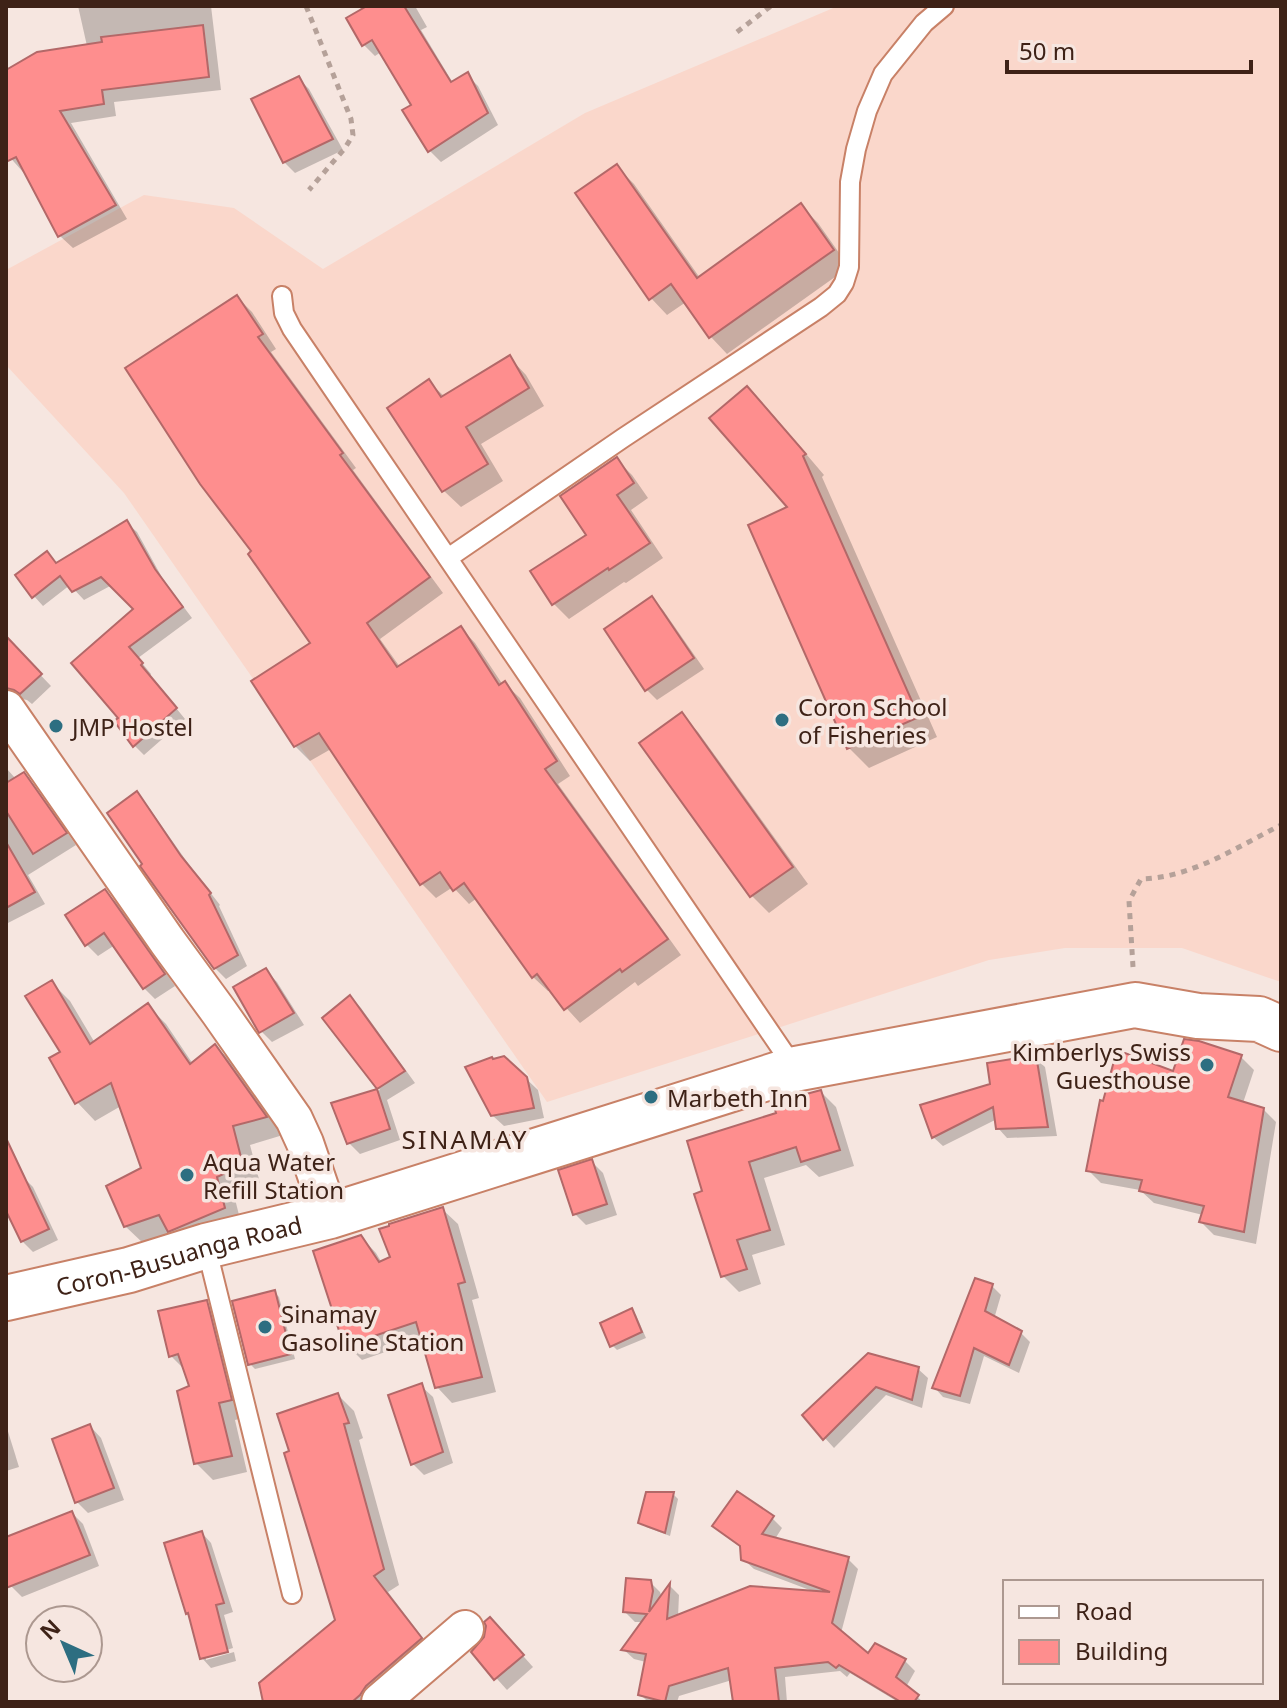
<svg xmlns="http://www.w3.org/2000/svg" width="1287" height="1708" viewBox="0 0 1287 1708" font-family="'Noto Sans',sans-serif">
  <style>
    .built { fill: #fad7cb }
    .shadow { fill: #0003 }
    .building { fill: #fe8e8e; stroke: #b36868; stroke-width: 2 }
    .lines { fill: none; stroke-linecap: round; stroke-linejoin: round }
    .lane-casing { stroke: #c88167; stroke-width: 22 }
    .street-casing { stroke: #c88167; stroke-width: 40 }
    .secondary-casing { stroke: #c88167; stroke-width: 48 }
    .path { stroke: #b5a199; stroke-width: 5; stroke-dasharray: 6 6; stroke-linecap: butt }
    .lane { stroke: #fff; stroke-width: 18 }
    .street { stroke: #fff; stroke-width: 36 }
    .secondary { stroke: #fff; stroke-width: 44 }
    .poi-dot { fill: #2d6e81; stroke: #f6e6e0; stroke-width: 3 }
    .labels { text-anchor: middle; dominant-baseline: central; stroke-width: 7; stroke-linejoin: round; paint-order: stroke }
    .poi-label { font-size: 24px; fill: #3e2217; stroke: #f6e6e0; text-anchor: start }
    .street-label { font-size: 24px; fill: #3e2217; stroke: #f6e6e0 }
    .neighbourhood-label { font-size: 26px; letter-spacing: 2px; fill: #3e2217; stroke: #f6e6e0 }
  </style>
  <rect width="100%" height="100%" fill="#f6e6e0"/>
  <path class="built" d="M838 6H1281V982L1182 948H1065L989 960 547 1102 124 493 6 365V270L144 195 234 208 323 269 585 113Z"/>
  <g class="shadow">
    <path d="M78 6H211L221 90 114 102 116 116 71 123 127 219 73 248 60 236 26 171 23 172 6 153V72L87 46Z"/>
    <path d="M359 6H415L427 27 421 30 453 83 467 75 478 86 498 125 441 162 430 151 405 111 414 105 381 52 375 56 364 45 362 11Z"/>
    <path d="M298 78 309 89 343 150 295 173 284 162Z"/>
    <path d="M617 167 634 184 700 278 801 206 818 223 849 267 727 354 711 337 686 302 667 315 651 298Z"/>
    <path d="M237 297 252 312 276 349 271 352 356 468 353 470 443 593 380 639 400 667 461 628 475 643 503 685 505 684 520 698 570 776 558 784 681 955 638 986 635 982 580 1023 550 990 548 991 533 977 477 898 469 904 453 887 436 898 422 884 331 749 310 761 295 746 312 644 254 552Z"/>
    <path d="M510 358 526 375 544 406 481 444 503 481 461 507 444 491 429 382 445 397Z"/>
    <path d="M747 389 767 408 824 475 822 477 937 737 869 768 849 748 790 508Z"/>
    <path d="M617 460 632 475 648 498 631 510 663 558 626 583 624 582 569 619 554 604 533 572 589 535Z"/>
    <path d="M127 523 137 532 164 581 192 618 138 658 151 674 150 676 185 719 144 755 134 745 121 718 74 663 136 609 112 585 84 600 70 585 43 606 34 596 47 553 58 564Z"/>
    <path d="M652 599 663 610 704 669 657 700 646 689Z"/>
    <path d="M7 640 51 686 32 704 27 700 17 698 6 702Z"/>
    <path d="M681 715 698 732 808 884 769 913 752 896 642 743Z"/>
    <path d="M6 768 16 779 24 775 35 786 76 845 28 875 45 904 6 924Z"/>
    <path d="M136 794 147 805 192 869 220 905 219 906 247 966 226 979 215 968Z"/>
    <path d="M105 891 116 902 175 986 155 999 144 988 115 945 98 956 87 945Z"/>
    <path d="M266 971 277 982 304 1025 272 1042 261 1031Z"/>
    <path d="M52 983 70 1001 95 1043 148 1006 166 1024 193 1064 215 1046 234 1064 283 1135 250 1145 260 1183 234 1195 242 1227 144 1244 125 1226 143 1169 121 1106 95 1121 77 1102 63 1053Z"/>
    <path d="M350 997 361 1008 415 1083 387 1100 400 1140 360 1154 349 1143 334 1104 380 1090 324 1018Z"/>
    <path d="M1241 1057 1254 1070 1243 1103 1263 1109 1276 1122 1256 1244 1214 1235 1201 1222 1203 1215 1154 1203 1140 1190 1101 1183 1088 1170 1174 1074Z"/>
    <path d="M504 1058 538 1090 544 1118 504 1126 492 1115Z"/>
    <path d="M1035 1058 1045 1067 1057 1136 1007 1138 998 1128 997 1119 943 1146 933 1137 992 1085Z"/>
    <path d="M821 1092 836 1107 854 1166 819 1177 806 1165 764 1178 785 1245 752 1255 761 1284 739 1292 723 1276 704 1192 779 1114Z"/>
    <path d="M592 1162 603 1173 617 1215 586 1225 575 1214Z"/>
    <path d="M22 1176 33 1187 58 1240 33 1252 22 1241 6 1207V1184Z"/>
    <path d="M442 1209 458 1224 479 1298 472 1300 496 1392 452 1403 437 1387 423 1339 362 1360 346 1344 361 1237 376 1253 382 1263 393 1258Z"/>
    <path d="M992 1286 1001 1295 994 1319 1021 1333 1030 1342 1019 1373 984 1356 970 1404 943 1397 934 1387Z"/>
    <path d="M274 1292 279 1297 295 1359 255 1369 250 1364Z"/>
    <path d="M206 1302 223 1319 247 1417 235 1420 247 1472 213 1480 196 1463 192 1387 186 1371 171 1356Z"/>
    <path d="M631 1310 636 1315 646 1338 617 1350 612 1345Z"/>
    <path d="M918 1369 928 1378 922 1408 886 1395 834 1448 804 1415Z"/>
    <path d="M421 1386 433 1397 453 1463 424 1475 413 1464Z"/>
    <path d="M338 1395 354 1411 363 1438 359 1440 399 1585 388 1592 436 1655 382 1702H265L337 1621Z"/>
    <path d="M6 1425 19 1467 6 1471Z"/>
    <path d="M90 1426 101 1438 124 1500 88 1513 77 1502Z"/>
    <path d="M673 1494 678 1499 670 1536 646 1527 641 1522Z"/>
    <path d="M72 1513 83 1524 99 1566 22 1597 11 1586 6 1572V1539Z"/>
    <path d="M772 1518 782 1528 775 1539 848 1559 858 1569 841 1633 869 1656 905 1661 915 1671 906 1687 923 1702H898L850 1673 847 1677 840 1671 785 1677 787 1702H735L732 1680 679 1696 677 1702H648L640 1694 646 1662 634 1659 624 1650 644 1622H635L625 1612 650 1582 660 1592 662 1598 670 1586 679 1595 678 1617 815 1592 754 1569 743 1559 742 1548 724 1535 714 1525Z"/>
    <path d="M202 1533 211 1543 233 1612 224 1615 233 1648 206 1656V1660L234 1652 236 1661 211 1668 202 1658 191 1616 188 1613 167 1544Z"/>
    <path d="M500 1630 533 1667 507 1690 473 1652Z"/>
  </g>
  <g class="building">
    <path d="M367 6H404L451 82 468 72 488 113 428 152 402 110 411 105 372 40 362 46 346 18Z"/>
    <path d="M203 25 209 77 102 90 104 104 60 111 116 205 58 237 16 157 6 162V70L37 52 102 42 101 37Z"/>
    <path d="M299 76 333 139 283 163 251 99Z"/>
    <path d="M617 164 697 278 801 203 834 250 709 338 671 284 649 300 575 193Z"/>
    <path d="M237 295 263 334 258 337 343 453 340 455 430 577 367 623 397 667 461 626 499 685 505 681 557 761 545 769 668 939 622 972 620 969 564 1010 537 974 532 978 464 883 453 891 440 872 420 885 319 733 294 747 251 681 310 643 248 554 251 551 200 484 125 368Z"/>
    <path d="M510 355 529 388 466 427 488 464 442 492 387 408 429 379 441 397Z"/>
    <path d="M747 386 806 454 803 456 919 717 847 749 748 525 787 507 709 418Z"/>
    <path d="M617 457 634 483 617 495 650 543 609 570 608 568 552 605 530 571 586 535 560 496Z"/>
    <path d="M127 520 155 569 183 607 129 647 143 663 141 665 177 708 133 747 114 721 118 718 71 663 133 609 101 577 72 592 60 576 32 598 15 575 47 551 56 563Z"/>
    <path d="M652 596 694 658 645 691 604 629Z"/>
    <path d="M6 636 42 674 20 694 14 690 6 688Z"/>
    <path d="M682 712 793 867 750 897 639 743Z"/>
    <path d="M24 772 67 833 33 854 6 811V783Z"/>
    <path d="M137 791 181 856 211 893 209 895 238 955 214 969 140 866 142 864 107 813Z"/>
    <path d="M6 842 35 892 6 908Z"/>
    <path d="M105 889 165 974 143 989 104 933 85 946 65 915Z"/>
    <path d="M266 968 294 1013 259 1033 233 987Z"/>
    <path d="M52 980 90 1044 148 1003 190 1064 215 1044 267 1117 233 1126 243 1165 217 1177 225 1208 168 1232 159 1215 124 1227 106 1186 141 1168 111 1083 75 1104 49 1058 60 1052 25 996Z"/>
    <path d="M350 995 405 1071 377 1089 322 1018Z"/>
    <path d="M1184 1039 1199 1041 1242 1055 1228 1097 1264 1108 1244 1232 1199 1222 1204 1206 1139 1191 1142 1180 1086 1171 1100 1100 1103 1101 1117 1050 1173 1071Z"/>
    <path d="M1036 1055 1048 1127 996 1129 993 1107 932 1138 920 1105 990 1084 987 1063Z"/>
    <path d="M504 1056 527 1077 534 1108 491 1116 465 1067 492 1057 493 1059Z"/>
    <path d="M377 1089 390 1129 347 1144 331 1103Z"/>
    <path d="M821 1090 840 1150 801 1162 796 1147 749 1162 770 1230 737 1240 747 1269 721 1277 694 1194 702 1191 687 1141 776 1113 773 1103Z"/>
    <path d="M6 1138 49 1229 21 1242 6 1211Z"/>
    <path d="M592 1159 607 1204 573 1215 558 1170Z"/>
    <path d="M443 1207 465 1282 458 1284 482 1377 435 1388 416 1322 344 1346 313 1251 361 1235 379 1262 390 1257 379 1229 389 1226V1224Z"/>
    <path d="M975 1278 993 1284 985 1311 1022 1331 1009 1365 974 1348 960 1396 932 1388Z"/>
    <path d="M275 1290 291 1354 248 1365 232 1301Z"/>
    <path d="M207 1300 232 1400 219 1403 232 1456 194 1464 177 1391 189 1386 178 1354 169 1357 158 1311Z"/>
    <path d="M632 1308 642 1332 610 1347 600 1323Z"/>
    <path d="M868 1353 919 1367 912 1400 876 1387 823 1440 802 1415Z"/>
    <path d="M422 1383 443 1452 411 1465 388 1395Z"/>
    <path d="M338 1393 349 1423 344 1424 384 1569 374 1576 422 1638 366 1686 360 1695 352 1702H263L259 1683 335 1620 284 1453 289 1451 277 1414Z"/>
    <path d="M90 1424 114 1488 75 1503 52 1439Z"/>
    <path d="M737 1491 774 1516 762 1534 849 1557 832 1623 868 1653 875 1643 906 1659 896 1677 919 1695 914 1702H901L839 1665 836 1668 828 1662 775 1668 779 1702H733L728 1668 669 1686 665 1702 638 1695 646 1654 621 1650 647 1614 623 1612 626 1578 651 1580 653 1591 649 1612 670 1583 667 1619 750 1586 830 1592 741 1560 740 1546 712 1526Z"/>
    <path d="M646 1492H674L665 1533 638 1523Z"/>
    <path d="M72 1511 90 1555 6 1588V1537Z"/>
    <path d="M202 1531 224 1603 216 1605 228 1652 200 1659 188 1613 186 1614 164 1543Z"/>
    <path d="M490 1617 524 1655 494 1680 471 1652 484 1637 486 1626 484 1622Z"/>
  </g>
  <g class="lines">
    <defs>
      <g id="lane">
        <path d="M282 296 284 313 292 329 795 1069"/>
        <path d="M448 558 623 438 821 307 837 294 844 283 849 267 850 182 856 149 867 111 883 74 924 23 944 6"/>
        <path d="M206 1246 292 1594"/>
      </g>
      <g id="street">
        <path d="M6 709 167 941 219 1012 294 1119 305 1143 330 1216"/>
        <path d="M380 1702 465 1629"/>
      </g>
      <g id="secondary">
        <path id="s1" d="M6 1298 129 1270 206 1246 330 1216 795 1069 1135 1005 1198 1016 1259 1019 1281 1029"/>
      </g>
    </defs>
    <use href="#lane" class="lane-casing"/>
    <use href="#street" class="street-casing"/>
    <use href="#secondary" class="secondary-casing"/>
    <g class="path">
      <path d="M306 6 351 119 353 135 345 148 309 190"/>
      <path d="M737 32 771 6"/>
      <path d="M1133 967 1129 901 1141 879C1191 878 1237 847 1281 825"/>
    </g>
    <use href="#lane" class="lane"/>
    <use href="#street" class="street"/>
    <use href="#secondary" class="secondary"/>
  </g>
  <g class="poi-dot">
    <circle cx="782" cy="720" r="8"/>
    <circle cx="56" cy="726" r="8"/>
    <circle cx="1207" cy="1065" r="8"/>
    <circle cx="651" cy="1097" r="8"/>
    <circle cx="187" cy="1175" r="8"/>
    <circle cx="265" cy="1327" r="8"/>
  </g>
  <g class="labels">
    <g class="poi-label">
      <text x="798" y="706">Coron School<tspan x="798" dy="28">of Fisheries</tspan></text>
      <text x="72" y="726">JMP Hostel</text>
      <text x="1191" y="1051" text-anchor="end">Kimberlys Swiss<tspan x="1191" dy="28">Guesthouse</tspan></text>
      <text x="667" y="1097">Marbeth Inn</text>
      <text x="203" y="1161">Aqua Water<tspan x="203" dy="28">Refill Station</tspan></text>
      <text x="281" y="1313">Sinamay<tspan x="281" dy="28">Gasoline Station</tspan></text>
    </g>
    <g class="street-label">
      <text stroke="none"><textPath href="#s1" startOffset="178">Coron-Busuanga Road</textPath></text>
    </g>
    <g class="neighbourhood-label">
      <text x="465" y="1139">SINAMAY</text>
    </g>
  </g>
  <rect width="1287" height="1708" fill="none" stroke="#3e2217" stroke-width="16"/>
  <rect x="1003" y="1580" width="260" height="104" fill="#f6e6e0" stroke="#ac9890" stroke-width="2"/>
  <rect x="1019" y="1606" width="40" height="12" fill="#ffffff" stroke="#ac9890" stroke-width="2"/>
  <text x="1075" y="1620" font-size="24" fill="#3e2217">Road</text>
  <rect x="1019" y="1640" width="40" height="24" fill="#fe8e8e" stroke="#ac9890" stroke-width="2"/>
  <text x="1075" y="1660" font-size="24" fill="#3e2217">Building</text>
  <g transform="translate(64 1644) rotate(316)"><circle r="38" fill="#f6e6e0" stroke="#ac9890" stroke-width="2"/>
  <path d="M0-6L14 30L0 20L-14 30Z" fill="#2d6e81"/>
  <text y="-12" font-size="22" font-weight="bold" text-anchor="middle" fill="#3e2217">N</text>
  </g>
  <path d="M1007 60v12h244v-12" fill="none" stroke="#3e2217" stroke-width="4"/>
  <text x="1019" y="60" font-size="24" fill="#3e2217" stroke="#f6e6e0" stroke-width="6" paint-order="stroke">50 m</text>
</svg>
